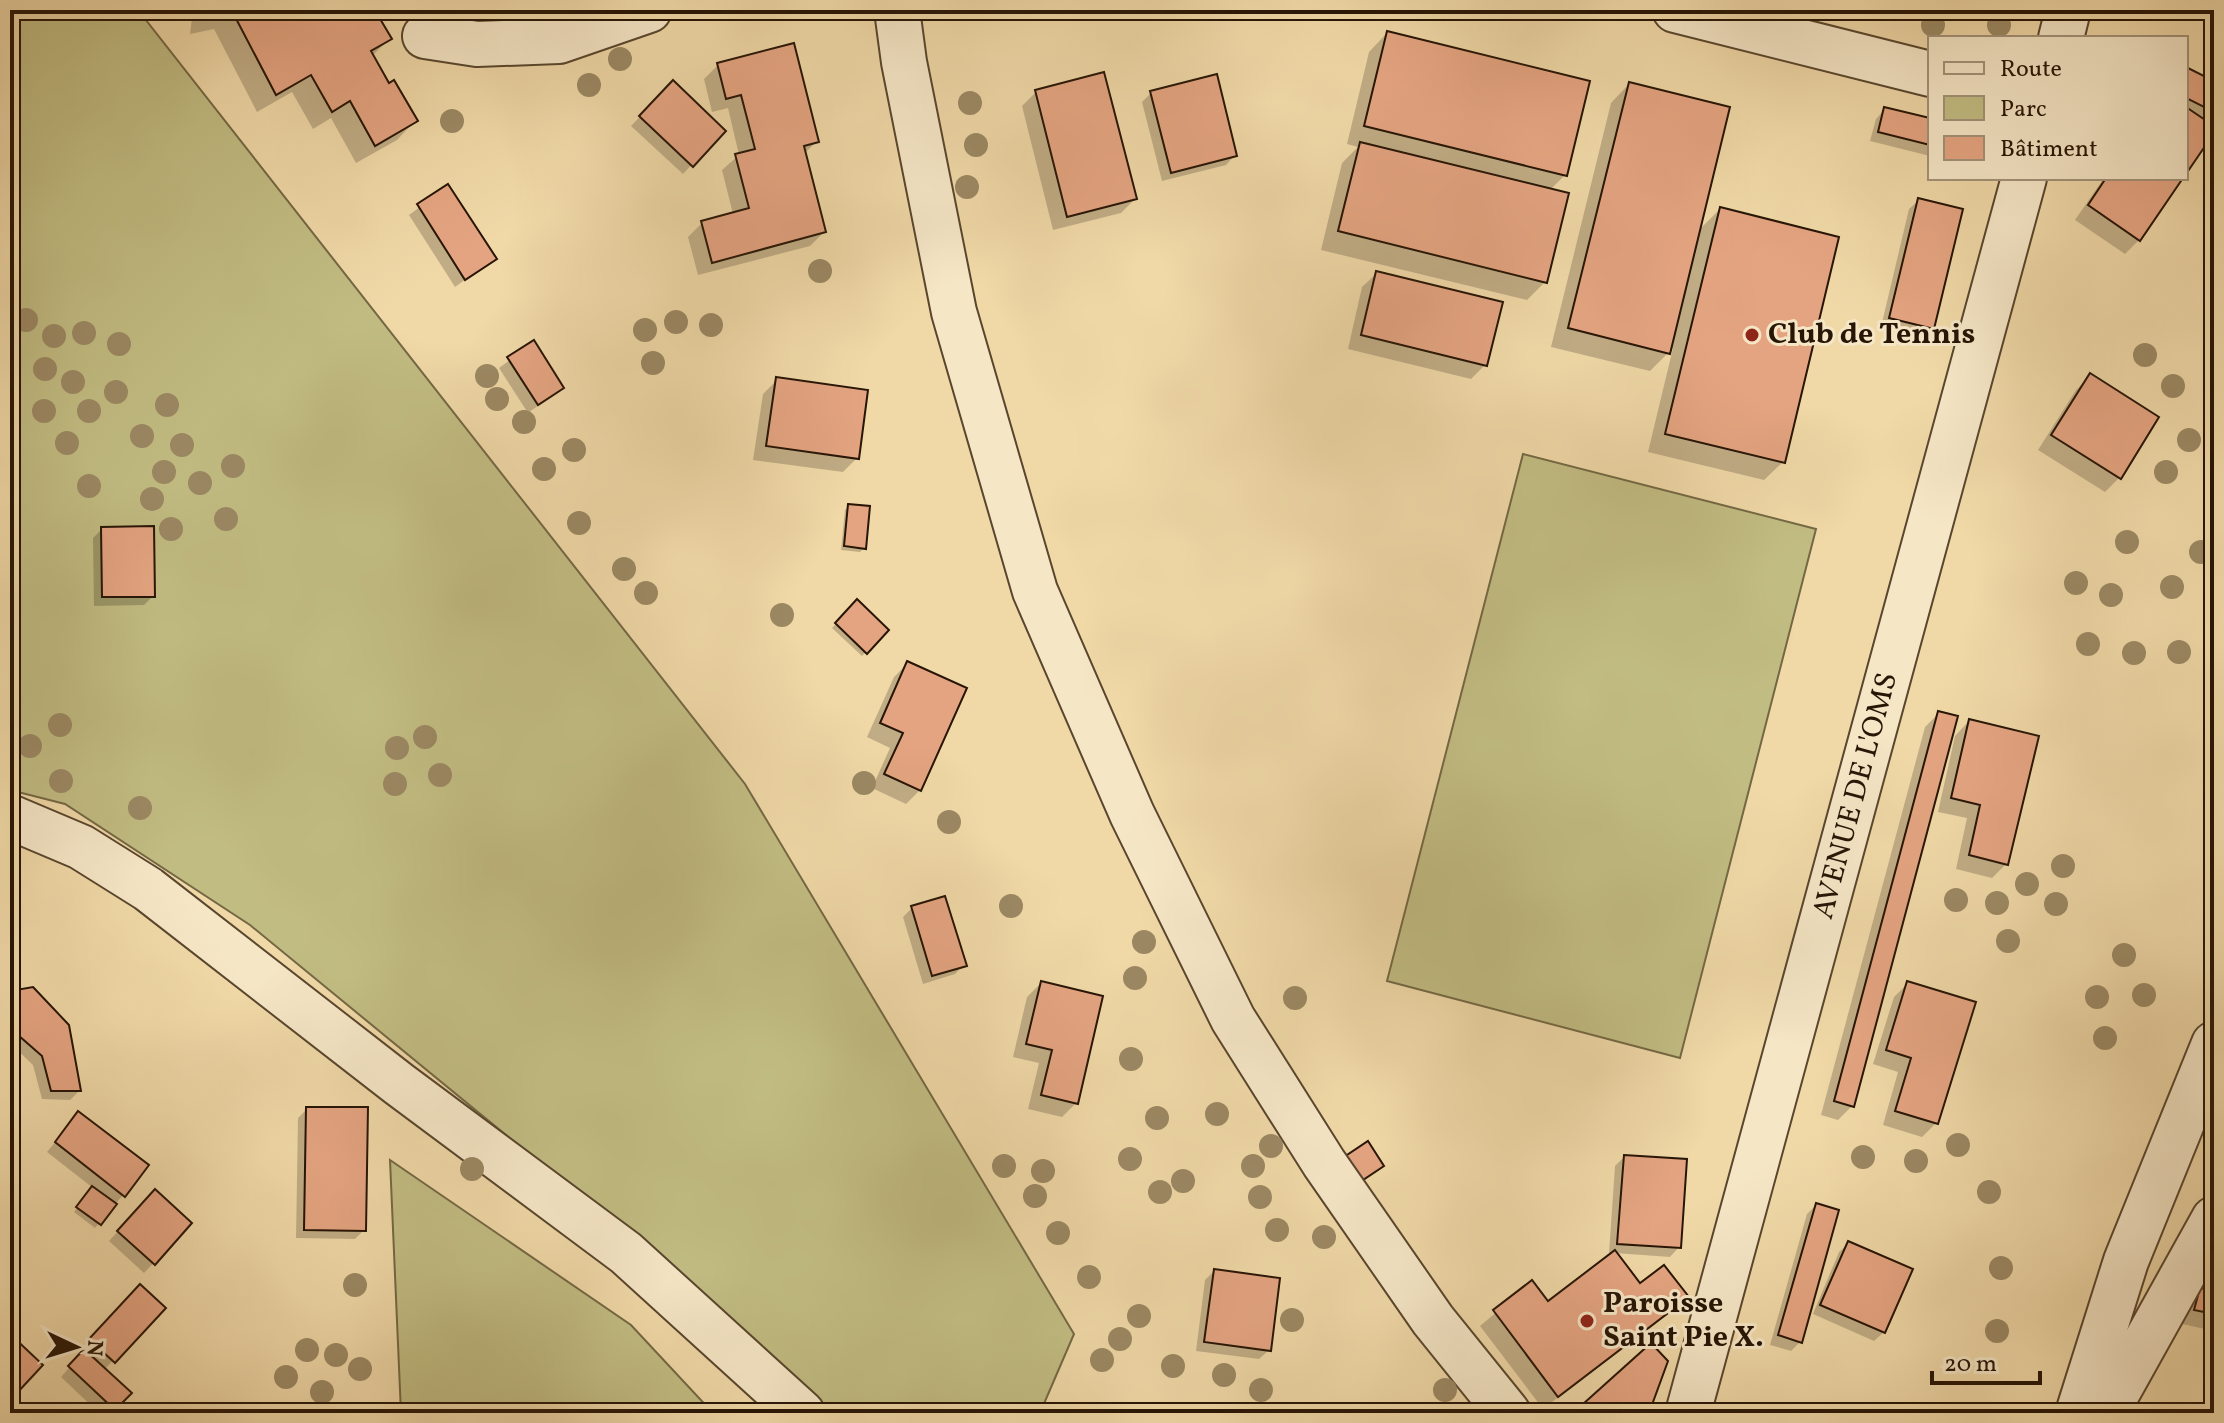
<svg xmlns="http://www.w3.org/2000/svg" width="2224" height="1423" viewBox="0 0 2224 1423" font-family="Vollkorn,serif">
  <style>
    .green { fill: #c1bc82; stroke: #746844; stroke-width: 2 }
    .shadow { fill: #0003 }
    .building { fill: #e4a481; stroke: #271506; stroke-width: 2 }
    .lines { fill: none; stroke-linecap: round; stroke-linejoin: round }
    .minor-casing { stroke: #59462e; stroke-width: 48 }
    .minor { stroke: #f5e6c6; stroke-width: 44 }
    .tree { fill: #9b8863 }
    .poi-dot { fill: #8f2418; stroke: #f5e6c6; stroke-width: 3 }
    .labels { text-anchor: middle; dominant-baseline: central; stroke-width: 6; stroke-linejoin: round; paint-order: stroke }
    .poi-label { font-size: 30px; font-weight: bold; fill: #271506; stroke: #f5e6c6; text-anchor: start }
    .street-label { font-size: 30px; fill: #271506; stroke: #f5e6c6 }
  </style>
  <rect width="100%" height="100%" fill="#f0d8a7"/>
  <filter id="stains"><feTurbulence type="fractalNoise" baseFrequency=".0025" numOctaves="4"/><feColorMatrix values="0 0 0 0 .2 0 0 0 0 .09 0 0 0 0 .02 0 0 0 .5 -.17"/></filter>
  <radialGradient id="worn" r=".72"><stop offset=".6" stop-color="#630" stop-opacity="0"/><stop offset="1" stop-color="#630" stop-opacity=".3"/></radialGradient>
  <g class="green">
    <path d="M10 10H138L745 784 1074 1334 1040 1413H821L685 1282 250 925 65 804 10 790Z"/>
    <path d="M1523 454 1816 529 1680 1058 1387 981Z"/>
    <path d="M390 1160 631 1325 713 1413H401Z"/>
  </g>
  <g class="shadow">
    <path d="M193 10H365L389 39 371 57 415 121 397 140 356 163 331 118 313 129 292 92 257 112 214 29 190 34Z"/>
    <path d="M1387 33 1565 175 1550 190 1545 282 1527 300 1321 250 1342 163 1358 147 1347 144 1369 52Z"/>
    <path d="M718 65 817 141 804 154 824 232 810 246 698 275 688 237 702 223 733 214 722 170 739 155 728 108 712 112 704 79Z"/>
    <path d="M2186 69 2214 83V116L2207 123 2214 129 2186 171Z"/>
    <path d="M673 83 723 131 683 174 631 126Z"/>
    <path d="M1629 84 1697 232 1720 209 1783 462 1764 480 1648 452 1673 348 1650 371 1551 347 1611 103Z"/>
    <path d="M1036 92 1135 199 1121 213 1053 230 1022 106Z"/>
    <path d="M1151 93 1235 155 1226 165 1162 181 1142 102Z"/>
    <path d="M1885 109 1930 120V156L1870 141 1876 119Z"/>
    <path d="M2104 178H2181L2139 240 2125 254 2075 220Z"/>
    <path d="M448 186 494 259 455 287 409 215Z"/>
    <path d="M1919 200 1932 328 1923 337 1881 327 1909 209Z"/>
    <path d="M1377 273 1485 365 1471 379 1348 349 1362 287Z"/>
    <path d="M533 343 562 388 528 413 499 368Z"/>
    <path d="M2090 376 2156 417 2119 478 2105 492 2038 450 2076 390Z"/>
    <path d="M777 380 857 458 843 472 753 460 763 394Z"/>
    <path d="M2214 504V521L2208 519Z"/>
    <path d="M849 506 864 548 860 552 841 550 845 510Z"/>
    <path d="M102 529 153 596 144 605 94 606 93 538Z"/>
    <path d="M857 602 886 630 862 656 832 628Z"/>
    <path d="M908 663 920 790 906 804 872 788 890 748 867 737 894 677Z"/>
    <path d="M1939 713 1852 1106 1838 1120 1821 1115 1925 727Z"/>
    <path d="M1969 721 2006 864 1992 878 1956 869 1967 818 1938 812 1955 736Z"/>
    <path d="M912 908 964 965 955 974 923 984 903 917Z"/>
    <path d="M1041 983 1076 1103 1062 1117 1028 1109 1039 1063 1013 1057 1027 997Z"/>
    <path d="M1908 983 1936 1123 1922 1137 1883 1125 1898 1072 1873 1064 1894 997Z"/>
    <path d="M10 993 79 1091 70 1100 42 1099 33 1065 10 1043Z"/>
    <path d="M307 1109 364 1230 355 1239 296 1238 298 1118Z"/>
    <path d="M79 1113 123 1195 95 1228 74 1212 93 1188 47 1152Z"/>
    <path d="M1624 1157 1679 1247 1670 1257 1615 1253 1639 1285 1686 1297 1543 1409 1480 1326 1531 1283 1548 1304 1614 1253H1609L1615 1166Z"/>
    <path d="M146 1201 190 1224 144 1273 109 1241Z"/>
    <path d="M1816 1205 1800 1342 1791 1351 1770 1345 1807 1214Z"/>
    <path d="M1849 1243 1884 1332 1874 1341 1813 1314 1839 1252Z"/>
    <path d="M2214 1270V1331L2182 1324 2186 1304 2200 1290 2210 1292Z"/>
    <path d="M1214 1271 1269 1350 1259 1359 1196 1351 1205 1280Z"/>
    <path d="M131 1296 163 1308 104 1370 129 1393 109 1413H99L61 1377Z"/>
    <path d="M10 1337 40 1365 10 1398Z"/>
  </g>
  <g class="building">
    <path d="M208 10H367L371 16 376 12 392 39 371 51 389 83 394 80 418 121 375 146 350 101 332 112 311 75 276 95 232 11 208 16Z"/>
    <path d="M1387 31 1590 81 1567 176 1364 126Z"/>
    <path d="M794 43 819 142 804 146 826 232 712 263 701 221 749 208 735 154 755 149 741 95 726 99 717 63Z"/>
    <path d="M2186 67 2214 81V112L2186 98Z"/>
    <path d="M1104 72 1137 199 1067 217 1035 90Z"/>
    <path d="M1217 74 1237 156 1171 173 1150 91Z"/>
    <path d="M673 80 726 131 693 167 639 116Z"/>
    <path d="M1629 82 1730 107 1670 354 1568 328Z"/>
    <path d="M1884 107 1930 118V145L1878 132Z"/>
    <path d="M2186 107 2214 126V133L2186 174Z"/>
    <path d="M1360 142 1569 193 1547 283 1338 231Z"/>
    <path d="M2106 178H2183L2140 241 2088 205Z"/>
    <path d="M448 184 497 259 465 280 417 204Z"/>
    <path d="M1918 198 1963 209 1934 329 1889 318Z"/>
    <path d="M1720 207 1839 237 1785 463 1665 434Z"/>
    <path d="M1376 271 1503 302 1487 366 1361 335Z"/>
    <path d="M534 340 564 388 538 405 507 357Z"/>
    <path d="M2090 373 2159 417 2121 479 2051 435Z"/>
    <path d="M776 377 868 390 859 459 766 446Z"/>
    <path d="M848 504 870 506 866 549 844 546Z"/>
    <path d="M154 526 155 597H102L101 527Z"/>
    <path d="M857 599 889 630 867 654 835 623Z"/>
    <path d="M907 661 967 688 921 791 884 774 903 733 880 723Z"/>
    <path d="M1938 711 1958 716 1854 1107 1834 1101Z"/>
    <path d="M1969 719 2039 736 2008 865 1969 855 1980 805 1951 798Z"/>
    <path d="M945 896 967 966 932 976 911 906Z"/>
    <path d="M1041 981 1103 996 1078 1104 1041 1095 1052 1050 1026 1044Z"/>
    <path d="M1907 981 1976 1002 1938 1124 1895 1111 1911 1058 1886 1050Z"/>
    <path d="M33 987 69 1025 81 1091H51L42 1056 10 1028V991Z"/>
    <path d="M306 1107H368L366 1231 304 1230Z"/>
    <path d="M78 1111 149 1165 125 1197 55 1142Z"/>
    <path d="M1368 1141 1384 1166 1348 1190 1332 1165Z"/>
    <path d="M1624 1155 1687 1159 1681 1248 1617 1244Z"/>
    <path d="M92 1186 117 1204 101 1225 76 1207Z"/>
    <path d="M155 1189 192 1223 155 1265 117 1231Z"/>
    <path d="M1816 1203 1839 1210 1802 1343 1778 1335Z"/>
    <path d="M1848 1241 1913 1269 1885 1333 1820 1305Z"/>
    <path d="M1615 1250 1640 1283 1664 1265 1689 1297 1558 1397 1493 1310 1532 1280 1548 1301Z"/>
    <path d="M1214 1269 1280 1278 1271 1351 1204 1342Z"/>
    <path d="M140 1284 166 1308 115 1363 89 1339Z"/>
    <path d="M2200 1288 2214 1290V1314L2194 1310Z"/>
    <path d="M10 1334 43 1365 17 1393 10 1386Z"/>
    <path d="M1651 1343 1668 1361 1649 1413H1573Z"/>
    <path d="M84 1349 132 1393 115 1410 68 1366Z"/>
  </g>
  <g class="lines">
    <defs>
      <g id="minor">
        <path d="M897 10 904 62 954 312 1035 591 1132 814 1233 1019 1324 1163 1433 1320 1508 1413"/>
        <path d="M1675 10 1930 74"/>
        <path d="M425 36 477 44 559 41 649 10"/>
        <path d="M2061 38 2068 10"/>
        <path d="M10 817 81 847 148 889 399 1084 626 1253 802 1413"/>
        <path d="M1688 1413 2024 178"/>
        <path d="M2078 1413 2126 1261 2214 1044"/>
        <path d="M2106 1413 2214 1219"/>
      </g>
    </defs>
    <use href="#minor" class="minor-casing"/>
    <use href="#minor" class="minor"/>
  </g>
  <g class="tree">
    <circle cx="1933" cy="25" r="12"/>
    <circle cx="1999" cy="25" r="12"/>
    <circle cx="620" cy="59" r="12"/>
    <circle cx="589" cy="85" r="12"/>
    <circle cx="970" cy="103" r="12"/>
    <circle cx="452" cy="121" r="12"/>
    <circle cx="976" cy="145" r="12"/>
    <circle cx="967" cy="187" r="12"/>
    <circle cx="820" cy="271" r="12"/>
    <circle cx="26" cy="320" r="12"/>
    <circle cx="676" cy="322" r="12"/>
    <circle cx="711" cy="325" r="12"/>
    <circle cx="645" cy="330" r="12"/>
    <circle cx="84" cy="333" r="12"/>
    <circle cx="54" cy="336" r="12"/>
    <circle cx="119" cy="344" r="12"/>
    <circle cx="2145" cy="355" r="12"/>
    <circle cx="653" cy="363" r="12"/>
    <circle cx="45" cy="369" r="12"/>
    <circle cx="487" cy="376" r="12"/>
    <circle cx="73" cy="382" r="12"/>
    <circle cx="2173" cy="386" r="12"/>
    <circle cx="116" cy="392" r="12"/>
    <circle cx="497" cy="399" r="12"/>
    <circle cx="167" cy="405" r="12"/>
    <circle cx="44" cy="411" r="12"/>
    <circle cx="89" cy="411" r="12"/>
    <circle cx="524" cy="422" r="12"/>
    <circle cx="142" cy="436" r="12"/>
    <circle cx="2189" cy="440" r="12"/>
    <circle cx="67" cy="443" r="12"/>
    <circle cx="182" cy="445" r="12"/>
    <circle cx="574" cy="450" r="12"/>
    <circle cx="233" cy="466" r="12"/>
    <circle cx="544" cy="469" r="12"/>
    <circle cx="164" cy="472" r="12"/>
    <circle cx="2166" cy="472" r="12"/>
    <circle cx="200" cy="483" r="12"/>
    <circle cx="89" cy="486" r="12"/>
    <circle cx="152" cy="499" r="12"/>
    <circle cx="226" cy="519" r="12"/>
    <circle cx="579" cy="523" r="12"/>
    <circle cx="171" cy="529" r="12"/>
    <circle cx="2127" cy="542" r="12"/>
    <circle cx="2201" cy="552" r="12"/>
    <circle cx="624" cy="569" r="12"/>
    <circle cx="2076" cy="583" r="12"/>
    <circle cx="2172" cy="587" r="12"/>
    <circle cx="646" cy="593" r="12"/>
    <circle cx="2111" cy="595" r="12"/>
    <circle cx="782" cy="615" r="12"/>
    <circle cx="2088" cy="644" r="12"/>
    <circle cx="2179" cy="652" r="12"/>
    <circle cx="2134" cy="653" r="12"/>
    <circle cx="60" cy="725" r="12"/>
    <circle cx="425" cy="737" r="12"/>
    <circle cx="30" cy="746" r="12"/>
    <circle cx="397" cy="748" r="12"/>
    <circle cx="440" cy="775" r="12"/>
    <circle cx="61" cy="781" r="12"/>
    <circle cx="864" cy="783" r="12"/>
    <circle cx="395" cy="784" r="12"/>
    <circle cx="140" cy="808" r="12"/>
    <circle cx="949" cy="822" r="12"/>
    <circle cx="2063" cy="866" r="12"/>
    <circle cx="2027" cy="884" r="12"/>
    <circle cx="1956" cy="900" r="12"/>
    <circle cx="1997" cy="903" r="12"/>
    <circle cx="2056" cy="904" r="12"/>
    <circle cx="1011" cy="906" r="12"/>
    <circle cx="2008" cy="941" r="12"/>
    <circle cx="1144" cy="942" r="12"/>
    <circle cx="2124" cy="955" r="12"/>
    <circle cx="1135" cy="978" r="12"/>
    <circle cx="2144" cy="995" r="12"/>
    <circle cx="2097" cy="997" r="12"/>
    <circle cx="1295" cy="998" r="12"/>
    <circle cx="2105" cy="1038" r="12"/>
    <circle cx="1131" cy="1059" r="12"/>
    <circle cx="1217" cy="1114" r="12"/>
    <circle cx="1157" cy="1118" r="12"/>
    <circle cx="1958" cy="1145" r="12"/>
    <circle cx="1271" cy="1146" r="12"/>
    <circle cx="1863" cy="1157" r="12"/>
    <circle cx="1130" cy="1159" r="12"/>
    <circle cx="1916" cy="1161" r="12"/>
    <circle cx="1004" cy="1166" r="12"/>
    <circle cx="1253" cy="1166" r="12"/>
    <circle cx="472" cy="1169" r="12"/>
    <circle cx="1043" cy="1171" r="12"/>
    <circle cx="1183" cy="1181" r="12"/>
    <circle cx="1160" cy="1192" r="12"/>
    <circle cx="1989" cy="1192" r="12"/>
    <circle cx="1035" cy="1196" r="12"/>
    <circle cx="1260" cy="1197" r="12"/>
    <circle cx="1277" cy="1230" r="12"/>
    <circle cx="1058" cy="1233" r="12"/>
    <circle cx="1324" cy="1237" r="12"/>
    <circle cx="2001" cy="1268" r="12"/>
    <circle cx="1089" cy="1277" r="12"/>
    <circle cx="355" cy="1285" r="12"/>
    <circle cx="1139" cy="1316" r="12"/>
    <circle cx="1292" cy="1320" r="12"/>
    <circle cx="1997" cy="1331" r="12"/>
    <circle cx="1120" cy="1339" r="12"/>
    <circle cx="307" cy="1350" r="12"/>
    <circle cx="336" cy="1355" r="12"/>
    <circle cx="1102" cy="1360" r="12"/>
    <circle cx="1173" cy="1366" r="12"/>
    <circle cx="360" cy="1369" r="12"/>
    <circle cx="1224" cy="1375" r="12"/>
    <circle cx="286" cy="1377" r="12"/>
    <circle cx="1261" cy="1390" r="12"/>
    <circle cx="1445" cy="1390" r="12"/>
    <circle cx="322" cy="1392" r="12"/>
  </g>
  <g class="poi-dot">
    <circle cx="1752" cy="335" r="8"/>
    <circle cx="1587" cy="1321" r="8"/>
  </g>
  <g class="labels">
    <g class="poi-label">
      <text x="1768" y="335">Club de Tennis</text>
      <text x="1603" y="1304">Paroisse<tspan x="1603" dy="34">Saint Pie X.</tspan></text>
    </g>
    <g class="street-label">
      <text transform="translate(1856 796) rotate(-75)">AVENUE DE L'OMS</text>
    </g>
  </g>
  <rect width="2224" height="1423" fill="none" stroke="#f0d8a7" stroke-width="40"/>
  <rect x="12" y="12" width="2200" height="1399" fill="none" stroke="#271506" stroke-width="4"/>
  <rect x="20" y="20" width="2184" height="1383" fill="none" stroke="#271506" stroke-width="2"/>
  <rect x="1928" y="36" width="260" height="144" fill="#f5e6c6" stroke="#a39279" stroke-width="2"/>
  <rect x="1944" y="62" width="40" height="12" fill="#f5e6c6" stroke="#a39279" stroke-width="2"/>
  <text x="2000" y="76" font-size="24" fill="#271506">Route</text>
  <rect x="1944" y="96" width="40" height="24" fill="#c1bc82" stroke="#a39279" stroke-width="2"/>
  <text x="2000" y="116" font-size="24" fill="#271506">Parc</text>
  <rect x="1944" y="136" width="40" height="24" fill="#e4a481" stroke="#a39279" stroke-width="2"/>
  <text x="2000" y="156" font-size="24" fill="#271506">Bâtiment</text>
  <g transform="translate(76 1347) rotate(94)" stroke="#f5e6c6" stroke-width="6" paint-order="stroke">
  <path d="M0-6L14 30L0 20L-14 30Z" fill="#271506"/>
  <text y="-12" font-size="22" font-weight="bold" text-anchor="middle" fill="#271506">N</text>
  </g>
  <path d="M1932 1371v12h108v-12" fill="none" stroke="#271506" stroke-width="4"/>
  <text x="1944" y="1371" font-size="24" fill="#271506" stroke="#f5e6c6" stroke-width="6" paint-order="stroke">20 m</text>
  <rect width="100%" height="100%" filter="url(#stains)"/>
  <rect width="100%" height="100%" fill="url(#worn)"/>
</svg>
